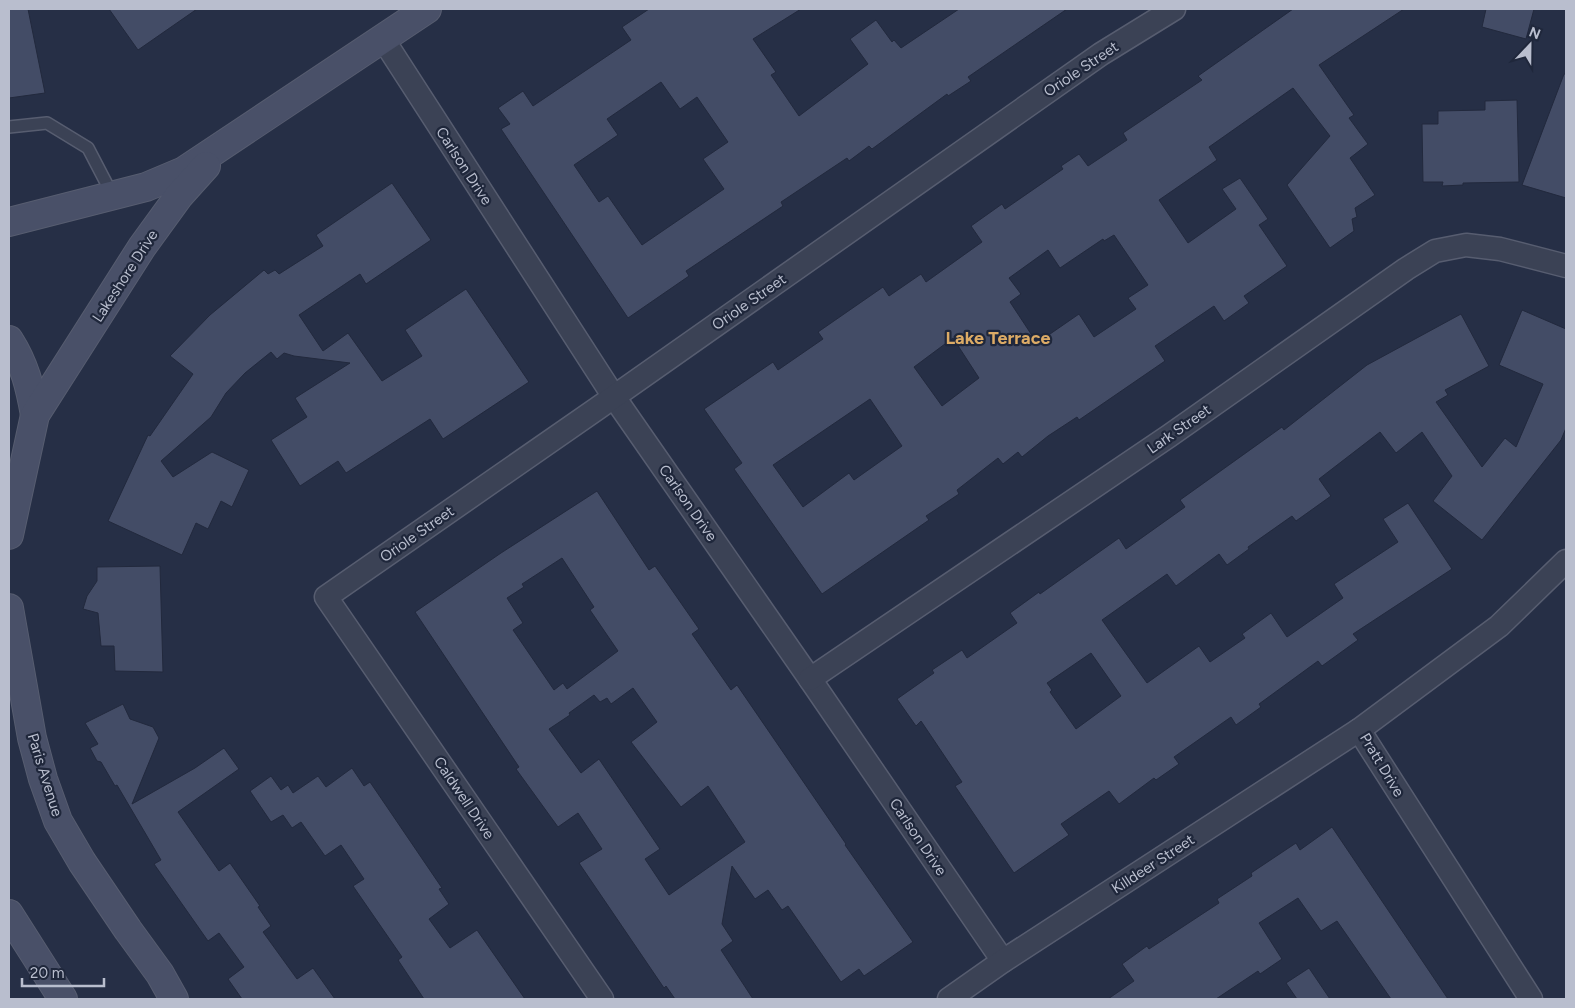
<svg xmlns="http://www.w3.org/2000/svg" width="1575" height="1008" viewBox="0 0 1575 1008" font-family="Figtree,sans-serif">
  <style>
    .building { fill: #434c66; stroke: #22293d; fill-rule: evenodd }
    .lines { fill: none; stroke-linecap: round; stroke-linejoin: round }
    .lane-casing { stroke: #575d70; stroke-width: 14 }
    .street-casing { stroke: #575d70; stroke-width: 25 }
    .secondary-casing { stroke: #575d70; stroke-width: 30 }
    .lane { stroke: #3b4255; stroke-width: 11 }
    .street { stroke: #3b4255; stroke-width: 22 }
    .secondary { stroke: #495068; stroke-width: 28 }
    .labels { text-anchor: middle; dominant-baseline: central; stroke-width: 4.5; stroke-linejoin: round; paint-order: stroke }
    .street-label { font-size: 15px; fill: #b9bece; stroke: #1f273b }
    .quarter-label { font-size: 18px; font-weight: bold; fill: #dcab66; stroke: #1f273b }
  </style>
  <rect width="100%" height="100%" fill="#262f46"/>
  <g class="building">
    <path d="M9 9H28L45 93 9 98Z"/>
    <path d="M109 9H197L138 50Z"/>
    <path d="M649 9H801L753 39 776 72 771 75 799 116 868 64 850 39 876 20 892 42 894 40 901 48 959 9H1067L968 77 971 81 948 96 947 94 872 149 869 146 849 161 847 158 781 202 783 206 686 271 689 276 628 318 501 129 510 124 498 108 523 91 533 106 631 40 622 27ZM661 82 680 109 697 97 728 142 703 159 724 189 642 245 608 196 599 202 574 165 618 135 607 119Z"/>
    <path d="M1293 9H1404L1319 65 1354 115 1349 118 1368 144 1350 158 1375 195 1355 208 1357 217 1352 219 1354 231 1330 248 1287 185 1330 136 1293 88 1209 147 1217 160 1159 200 1188 243 1236 209 1222 189 1240 178 1268 219 1259 225 1287 266 1244 296 1249 303 1224 321 1214 306 1155 346 1165 361 1079 420 1077 417 1048 436 1022 457 1018 452 1003 464 998 458 957 490 959 494 926 516 929 520 822 594 734 469 742 463 704 409 773 362 778 370 823 339 818 332 883 287 889 296 921 274 926 282 982 242 971 226 1002 204 1005 209 1063 169 1061 166 1079 154 1088 166 1127 140 1123 133 1202 80 1198 76ZM1114 235 1148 285 1128 298 1136 309 1094 337 1079 314 1037 343 1010 302 1021 294 1009 278 1048 250 1060 268 1103 239 1104 241ZM953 338 979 378 942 406 914 367ZM870 399 902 446 854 480 849 473 803 507 773 465Z"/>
    <path d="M1486 9H1534L1526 39 1482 27Z"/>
    <path d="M1564 74H1566V198L1522 185Z"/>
    <path d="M1517 100 1519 182 1463 183V185L1442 186 1443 182H1423L1422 124H1438V111L1485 110V101Z"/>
    <path d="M392 183 431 240 366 284 360 274 299 315 323 351 348 333 382 381 422 356 405 330 466 289 529 382 443 439 430 419 346 473 338 461 300 486 271 440 307 417 295 398 350 363 294 356 284 353 277 359 271 352 245 373 226 393 211 417 161 461 173 477 212 452 249 470 232 507 221 501 208 529 196 523 182 555 108 521 148 435 150 436 193 374 170 356 210 315 264 270 268 274 275 270 279 274 323 246 316 235Z"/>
    <path d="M1522 310 1566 329V428L1561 440 1482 540 1433 501 1452 476 1422 432 1396 453 1380 432 1319 479 1331 496 1296 521 1292 516 1248 547 1249 549 1227 565 1219 554 1176 586 1167 574 1102 620 1147 683 1199 646 1210 662 1245 638 1242 634 1271 613 1287 637 1343 598 1334 584 1398 542 1383 519 1408 503 1452 569 1353 634 1358 640 1322 666 1318 661 1259 704 1261 707 1236 725 1231 717 1174 757 1179 764 1156 780 1154 778 1119 804 1109 791 1061 824 1069 835 1014 873 955 786 962 782 921 721 916 726 897 699 934 673 932 670 962 650 967 658 1017 623 1010 613 1039 592 1040 594 1119 538 1126 549 1185 507 1180 500 1282 427 1284 430 1367 365 1461 314 1489 366 1445 390 1448 395 1436 402 1482 467 1505 438 1516 447 1543 384 1499 365ZM1091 653 1121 696 1076 729 1050 692 1052 690 1047 683Z"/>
    <path d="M597 491 649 570 655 566 667 583 699 629 692 634 731 690 737 685 846 844 845 845 913 942 864 976 859 969 841 982 788 906 782 910 768 890 755 899 732 866 722 924 733 941 721 950 753 999H675L666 986 664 988 579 863 602 849 578 813 558 827 516 769 519 767 415 612 501 553ZM562 558 594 607 590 610 618 651 567 689 563 683 554 690 513 630 523 623 507 598 524 587 522 584ZM633 688 657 722 631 742 681 807 708 786 745 842 669 895 645 859 660 849 599 759 581 773 549 729 570 715 569 713 594 695 600 702 607 698 611 704Z"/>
    <path d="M160 566 163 672 115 671 114 646H101L98 613 83 609 87 596 97 581V567Z"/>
    <path d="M123 704 130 719 153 727 159 738 132 804 195 768 224 748 239 769 178 812 219 871 230 863 260 906 258 907 271 926 263 932 297 979 313 968 335 999H242L228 979 244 967 219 933 208 941 154 864 161 860 117 785 115 786 101 762 97 761 90 748 98 744 85 723Z"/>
    <path d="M352 768 364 786 370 782 442 888 439 889 449 904 429 919 450 948 477 930 525 999H424L398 960 402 957 353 886 364 879 341 845 325 856 301 822 292 828 283 815 271 822 250 791 271 776 281 790 288 785 293 793 318 776 326 787Z"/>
    <path d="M1332 827 1448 999H1391L1337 921 1321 931 1298 898 1259 923 1282 959 1260 974 1258 971 1216 999H1108L1134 981 1122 964 1147 946 1149 949 1219 903 1217 899 1252 876 1251 873 1296 843 1300 850Z"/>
    <path d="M1309 968 1330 999H1297L1286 983Z"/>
  </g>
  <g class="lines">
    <defs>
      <path id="lane" d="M9 127 47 123 88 148 113 196"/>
      <g id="street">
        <path d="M383 39 614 397 810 679 1003 961"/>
        <path d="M810 679 1169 436 1406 269 1435 251 1466 245 1500 249 1566 266"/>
        <path d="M1359 730 1531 999"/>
        <path d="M602 999 326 597 598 408 1101 54 1174 9"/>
        <path d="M949 999 1003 961 1359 730 1499 626 1566 561"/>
      </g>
      <g id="secondary">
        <path d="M9 222 146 187 184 171 427 9"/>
        <path d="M9 340C25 365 30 387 35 415"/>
        <path d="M9 535 35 415 142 247 179 196 206 166"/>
        <path d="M9 608 32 738 43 779 58 821 82 862 128 930 160 974 174 999"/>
        <path d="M9 914 63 999"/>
      </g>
    </defs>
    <use href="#lane" class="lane-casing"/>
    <use href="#street" class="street-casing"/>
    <use href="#secondary" class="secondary-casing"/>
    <use href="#lane" class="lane"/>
    <use href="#street" class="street"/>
    <use href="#secondary" class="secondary"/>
  </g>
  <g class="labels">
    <g class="street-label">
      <text transform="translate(1081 69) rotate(-34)">Oriole Street</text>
      <text transform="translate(464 166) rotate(57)">Carlson Drive</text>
      <text transform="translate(125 276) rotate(-57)">Lakeshore Drive</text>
      <text transform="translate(749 302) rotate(-35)">Oriole Street</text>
      <text transform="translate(1179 429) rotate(-35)">Lark Street</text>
      <text transform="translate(688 503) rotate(55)">Carlson Drive</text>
      <text transform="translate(417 534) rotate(-35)">Oriole Street</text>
      <text transform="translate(1382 765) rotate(59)">Pratt Drive</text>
      <text transform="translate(45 775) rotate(73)">Paris Avenue</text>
      <text transform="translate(464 798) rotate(56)">Caldwell Drive</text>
      <text transform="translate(918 837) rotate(56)">Carlson Drive</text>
      <text transform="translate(1153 864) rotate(-33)">Killdeer Street</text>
    </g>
    <g class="quarter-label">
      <text x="998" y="338">Lake Terrace</text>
    </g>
  </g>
  <rect width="1575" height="1008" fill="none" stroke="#b9bece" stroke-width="20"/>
  <g transform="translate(1530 45) rotate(22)" stroke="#1f273b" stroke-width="4" paint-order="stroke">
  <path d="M0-4L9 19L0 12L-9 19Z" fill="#b9bece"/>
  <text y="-8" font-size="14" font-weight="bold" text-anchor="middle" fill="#b9bece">N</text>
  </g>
  <path d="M22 978v8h82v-8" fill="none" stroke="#b9bece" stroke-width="2.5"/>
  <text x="30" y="978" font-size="15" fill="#b9bece" stroke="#1f273b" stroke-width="4" paint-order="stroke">20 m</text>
</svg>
